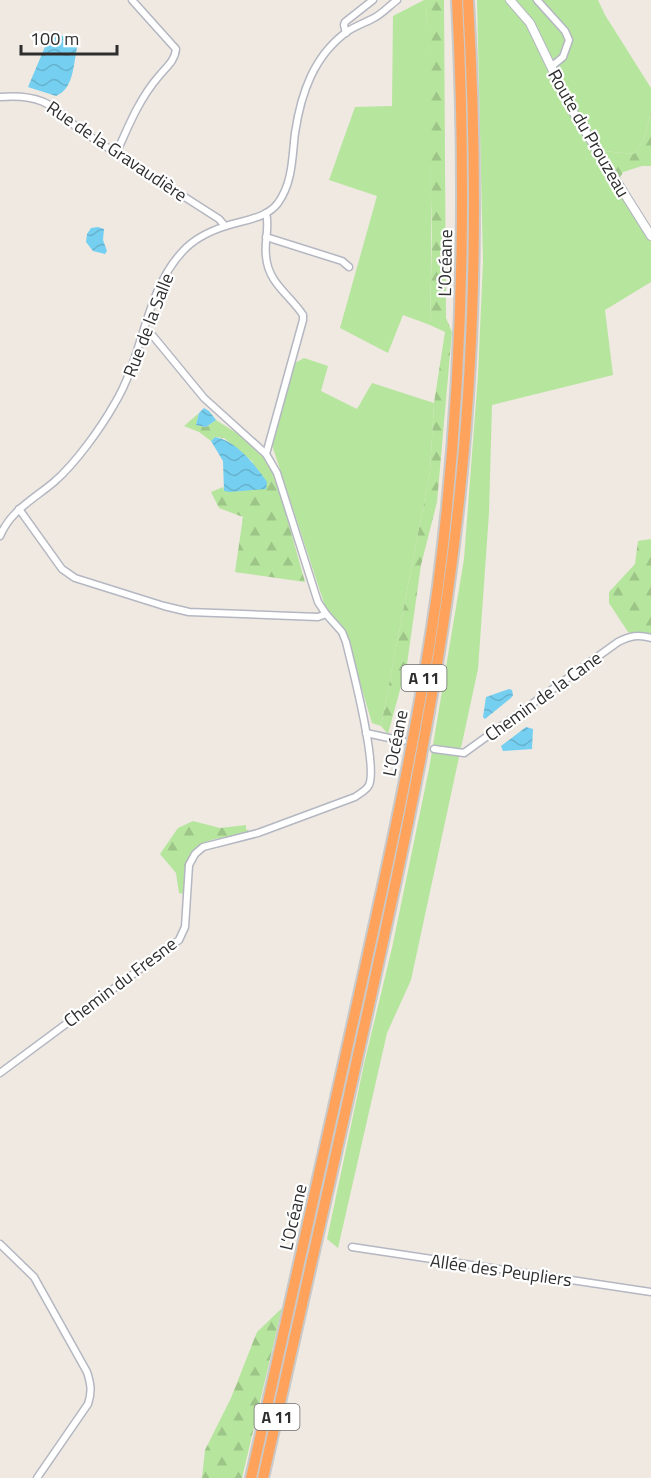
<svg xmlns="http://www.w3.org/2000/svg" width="651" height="1478" viewBox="0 0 651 1478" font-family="'Titillium Web',sans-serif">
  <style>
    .grass { fill: #b6e59e }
    .forest { fill: url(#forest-firs) }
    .water { fill: url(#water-waves) }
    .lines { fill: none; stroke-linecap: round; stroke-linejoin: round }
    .minor-casing { stroke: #b4b7c1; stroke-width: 9 }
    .tertiary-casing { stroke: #b4b7c1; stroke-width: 10 }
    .motorway-casing { stroke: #c9c9c9; stroke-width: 14 }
    .minor { stroke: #fff; stroke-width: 6 }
    .tertiary { stroke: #fff; stroke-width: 8 }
    .motorway { stroke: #ffa35c; stroke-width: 10 }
    .labels { text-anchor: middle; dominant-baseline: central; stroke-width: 4.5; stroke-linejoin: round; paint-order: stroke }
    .shield { fill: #fff; stroke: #6d6d6d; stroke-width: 1.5 }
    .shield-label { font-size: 16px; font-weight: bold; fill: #2e2e2e }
    .street-label { font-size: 18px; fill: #2e2e2e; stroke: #fff }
  </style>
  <defs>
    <pattern id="forest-firs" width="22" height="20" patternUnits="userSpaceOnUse" patternTransform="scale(1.5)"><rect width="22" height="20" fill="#b6e59e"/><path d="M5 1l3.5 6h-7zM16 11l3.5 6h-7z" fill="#9dc588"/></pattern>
    <pattern id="water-waves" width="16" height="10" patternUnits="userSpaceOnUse" patternTransform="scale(1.5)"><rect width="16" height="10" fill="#75cff0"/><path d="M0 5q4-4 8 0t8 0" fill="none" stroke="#66b2ce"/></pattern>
  </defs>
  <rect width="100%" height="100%" fill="#efe9e1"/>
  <g class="grass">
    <path d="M424 0H426C430 109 433 217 430 325L403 315 388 353 340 328 377 196 329 180 355 107 392 106 393 16Z"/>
    <path d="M477 0H598L605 15 651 88V113L643 141 634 154 603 151 619 180 651 228V282L605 310 613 375 492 405 489 513 478 669 411 980 387 1033 338 1248 327 1239 364 1064 392 948 429 769 464 559 478 375 483 262Z"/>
    <path d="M304 358 328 366 321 391 357 409 372 383 434 403 430 471 381 726 372 723 344 629 325 606 272 445 295 363Z"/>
  </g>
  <g class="forest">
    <path d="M426 0H444L446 318 452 332 437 502 421 565 407 664 388 734 381 726 430 471 434 403 445 332 430 325 432 237Z"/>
    <path d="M651 113V166H642L623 172 619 180 603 151 634 154 643 141Z"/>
    <path d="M199 413 196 425 206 427 216 420 238 434 267 461 276 479 305 582 235 572 243 517 219 508 211 492 223 487 224 491 253 462 224 438 215 437 211 441 199 432 184 426Z"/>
    <path d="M651 539V637L646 639 628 632 609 603V592L635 564 638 541Z"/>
    <path d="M193 821 220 828 246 825V829L251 832C201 843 184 836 184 894L179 893 176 873 160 854 178 828Z"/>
    <path d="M282 1308 242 1478H202L205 1450 231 1398 257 1332Z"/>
  </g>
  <g class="water">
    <path d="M58 35C68 36 72 39 77 48 73 66 74 88 56 96L28 87 47 42 53 37Z"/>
    <path d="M98 227 104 229 103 240 107 251 105 254 93 251 86 242 87 234 91 228Z"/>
    <path d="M204 408 209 411 216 420 206 427 196 425 199 413Z"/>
    <path d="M215 437C237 441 255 465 267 482L266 489 230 492 224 491 223 461 211 441Z"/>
    <path d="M509 689 512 690 513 695 511 698 485 719 483 717 486 697Z"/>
    <path d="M526 727 533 729 532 749 503 751 501 746Z"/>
  </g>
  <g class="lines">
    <defs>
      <g id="minor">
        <path d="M537 0 565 31 569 40 563 57 551 67"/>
        <path d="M346 33 344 25 345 22 373 0"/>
        <path d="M0 97C36 94 52 102 77 128L219 219 225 226"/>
        <path d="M116 154C128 127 139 99 159 76 166 67 175 61 176 49L132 0"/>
        <path d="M266 213C270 227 264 241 266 256 268 283 289 294 303 315V320L266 454"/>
        <path d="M266 237 342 261 349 267"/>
        <path d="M144 331 153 336 204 398 266 454 277 473 318 602 326 614"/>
        <path d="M0 536C11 510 34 499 54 482 75 464 101 428 115 403 143 357 145 291 183 251 194 239 210 231 226 226 243 220 266 219 278 203 293 182 292 157 295 133 301 93 314 55 348 31 356 26 364 23 372 19 381 15 389 6 397 0"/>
        <path d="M366 733 403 741"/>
        <path d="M434 749 464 753 618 642C630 636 638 634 651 638"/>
        <path d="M0 1073 179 940 185 927 189 865 195 854 203 847 258 833 355 797C360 793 366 791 369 785 378 765 352 667 346 642L342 632 326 614 318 617 189 612 164 606 75 578 62 569 19 509"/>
        <path d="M0 1244 34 1277 87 1372C91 1384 92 1392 88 1404L37 1478"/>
        <path d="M352 1247 651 1292"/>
      </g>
      <path id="tertiary" d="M510 0 530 23 572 110 651 236"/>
      <g id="motorway">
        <path d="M251 1478C285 1326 319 1174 353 1022 385 878 418 733 438 586 463 392 467 196 457 0"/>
        <path d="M263 1478C297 1331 329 1184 362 1037 403 853 443 669 461 481 477 321 477 161 468 0"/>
      </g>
    </defs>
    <use href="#minor" class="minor-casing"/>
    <use href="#tertiary" class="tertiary-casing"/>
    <use href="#motorway" class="motorway-casing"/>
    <use href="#minor" class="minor"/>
    <use href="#tertiary" class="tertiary"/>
    <use href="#motorway" class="motorway"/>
  </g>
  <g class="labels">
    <g class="shield">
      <rect x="401.5" y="665" width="45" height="26" rx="4.5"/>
      <rect x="254.5" y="1404" width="45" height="26" rx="4.5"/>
    </g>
    <g class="shield-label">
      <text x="424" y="678">A 11</text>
      <text x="277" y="1417">A 11</text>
    </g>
    <g class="street-label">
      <text transform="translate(589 133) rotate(60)">Route du Prouzeau</text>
      <text transform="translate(117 151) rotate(34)">Rue de la Gravaudière</text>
      <text transform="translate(445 263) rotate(-89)">L’Océane</text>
      <text transform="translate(148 325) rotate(-69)">Rue de la Salle</text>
      <text transform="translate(543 696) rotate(-36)">Chemin de la Cane</text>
      <text transform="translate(395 743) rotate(-79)">L’Océane</text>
      <text transform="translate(120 982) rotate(-37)">Chemin du Fresne</text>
      <text transform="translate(293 1217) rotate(-77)">L’Océane</text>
      <text transform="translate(501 1270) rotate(8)">Allée des Peupliers</text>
    </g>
  </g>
  <path d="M21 45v9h96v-9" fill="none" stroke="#2e2e2e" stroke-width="3"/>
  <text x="30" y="45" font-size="18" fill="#2e2e2e" stroke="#ffffff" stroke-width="4.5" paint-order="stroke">100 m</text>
</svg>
